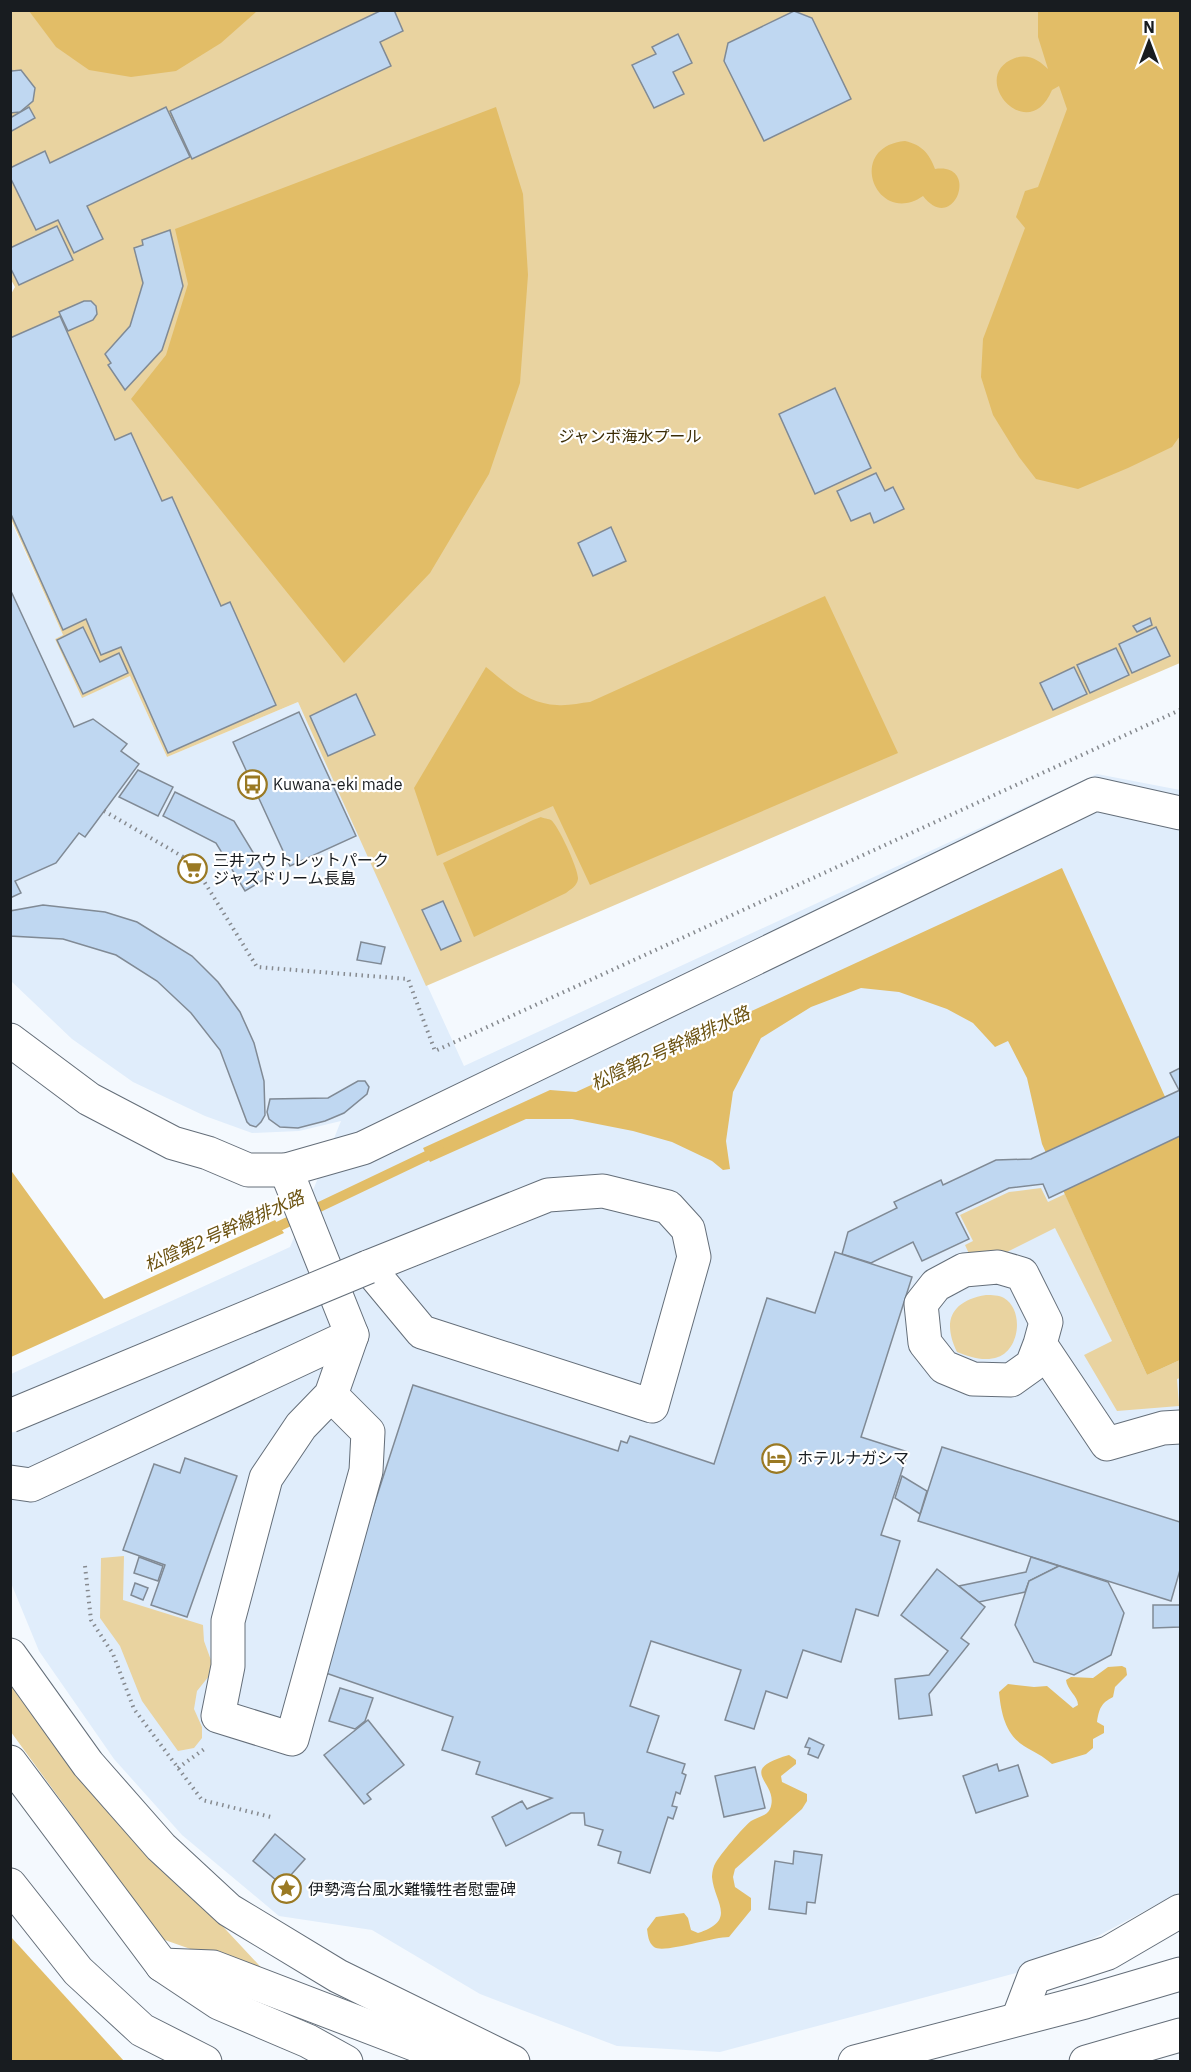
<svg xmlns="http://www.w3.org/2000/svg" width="1191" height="2072" viewBox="0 0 1191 2072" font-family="'IBM Plex Sans','Noto Sans JP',sans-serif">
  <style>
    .built { fill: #e0edfb }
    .green { fill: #e9d3a0 }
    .water { fill: #e2bd67 }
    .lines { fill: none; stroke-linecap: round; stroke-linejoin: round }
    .stream { stroke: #e2bd67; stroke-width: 10 }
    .building { fill: #bfd7f1; stroke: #808a95; stroke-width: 1.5 }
    .minor-casing { stroke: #646e79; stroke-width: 35 }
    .path { stroke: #868a8f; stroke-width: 4; stroke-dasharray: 1.5 4.5; stroke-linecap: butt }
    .minor { stroke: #fff; stroke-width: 33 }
    .minor-bridge-casing { stroke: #646e79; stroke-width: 35; stroke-linecap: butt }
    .minor-bridge { stroke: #fff; stroke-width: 33 }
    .labels { text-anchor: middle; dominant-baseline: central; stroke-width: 4.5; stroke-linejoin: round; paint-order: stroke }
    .park-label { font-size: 16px; fill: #3b2c05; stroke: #fff }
    .poi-label { font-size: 16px; fill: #181c20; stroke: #fff; text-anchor: start }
    .water-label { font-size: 18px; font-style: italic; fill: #6b5210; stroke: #fff }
  </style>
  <rect width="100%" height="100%" fill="#f4f9fe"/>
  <path class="built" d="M10 519 63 635 55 639 82 697 130 676 167 757 298 702 464 1066 1097 774 1180 790V1892L1042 1966 720 2052 617 2046 480 1994 372 1930 279 1916 182 1835 114 1759 39 1651 11 1583V1374L290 1247 341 1121 299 1131 252 1133 205 1116 133 1082 72 1039 11 981Z"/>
  <g class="green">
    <path d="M10 11H1180V663L426 986 298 702 167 757 130 676 82 698 55 639 63 635 11 519 10 296 15 287 10 278Z"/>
    <path d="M1041 1188 1048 1202 1065 1194 1147 1375 1180 1360V1378L1177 1379 1179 1406 1117 1411 1084 1355 1112 1341 1055 1228 999 1256 971 1258 965 1245 973 1241 960 1215 1009 1192Z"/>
    <path d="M986 1295C992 1295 999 1295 1004 1298 1024 1310 1020 1349 998 1357 985 1362 969 1357 957 1352 942 1321 951 1301 986 1295Z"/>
    <path d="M124 1556 123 1600 203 1625 204 1641 212 1663 209 1676 197 1691 194 1709 202 1727V1738L194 1748 178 1751 142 1701 120 1646 100 1618 101 1558Z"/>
    <path d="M10 1670 215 1918 270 1977 162 1939 11 1732Z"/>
  </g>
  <g class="water">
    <path d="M29 11H257L221 43 176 71 131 77 89 70 56 47Z"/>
    <path d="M1038 11H1180V436L1172 447 1128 468 1078 489 1036 479 1019 457 993 415 981 377 983 339 1025 228 1016 217 1025 191 1038 187 1067 109 1059 86 1052 90C1028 148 966 76 1015 58 1029 53 1040 61 1048 69L1038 37Z"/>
    <path d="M496 107 523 194 528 275 520 383 489 474 430 573 344 663 131 399 166 355 188 284 175 229Z"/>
    <path d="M905 141C922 145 929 153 935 169 981 162 954 236 923 196 877 228 844 147 905 141Z"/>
    <path d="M825 596 898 753 590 885 553 806 437 856 414 788 486 667C507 684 528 704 557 705 568 706 580 703 590 702Z"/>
    <path d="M541 817C542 818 550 819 551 820 558 825 579 870 578 879 577 886 571 889 566 893L474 937 443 863 533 820Z"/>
    <path d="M1062 868 1180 1130V1360L1147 1375 1042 1144 1027 1078 1008 1041 995 1047 973 1023 947 1009 899 992 861 988 811 1007 761 1038 733 1092 726 1141 730 1169 723 1170 712 1161 672 1142 633 1131 572 1119H526L430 1162 423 1148 550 1090 576 1092Z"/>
    <path d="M10 1169 104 1299 275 1220 284 1233 11 1357Z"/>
    <path d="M1122 1666 1126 1668 1127 1675 1115 1687 1113 1697C1101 1703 1099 1709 1097 1722L1104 1726V1733L1093 1739V1748L1086 1754 1052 1764C1043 1756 1034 1752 1024 1746 1005 1734 1001 1712 999 1692L1008 1684 1034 1687 1047 1686 1073 1708 1078 1705C1078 1696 1067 1690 1066 1680L1071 1677 1093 1678 1108 1667Z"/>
    <path d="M789 1755 796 1760V1764L781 1776 782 1782 807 1794V1801L802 1809 735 1869 733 1877 735 1887 751 1898V1910L729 1937C712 1937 663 1954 654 1947 648 1942 648 1935 647 1929L656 1917 684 1913 688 1918 691 1930 698 1933C738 1920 714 1902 712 1877 712 1874 713 1867 715 1864 719 1856 744 1826 751 1821 757 1817 767 1816 770 1809 781 1782 733 1771 789 1755Z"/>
    <path d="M10 1937H11L124 2061H11Z"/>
  </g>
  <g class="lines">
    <path class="stream" d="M269 1231 439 1150"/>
  </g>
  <g class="building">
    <path d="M382 10H394L403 31 380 42 391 66 192 159 170 111Z"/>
    <path d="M794 11 812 18 851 99 764 141 724 61 728 43Z"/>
    <path d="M678 34 692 63 673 72 684 94 654 108 632 65 656 54 652 47Z"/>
    <path d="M10 67 12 71 21 70 35 88 33 101 20 112 10 113Z"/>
    <path d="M29 107 35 118 10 132V118Z"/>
    <path d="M166 107 190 157 87 206 103 239 74 253 58 220 36 230 10 177V168L45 151 50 163Z"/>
    <path d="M57 226 73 260 19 285 10 267V248Z"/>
    <path d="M170 230 183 286 162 350 125 390 108 365 111 363 105 354 130 326 143 283 134 248 143 245 142 240Z"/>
    <path d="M84 301H91L96 306 97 314 93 320 68 331 59 312Z"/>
    <path d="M60 316 115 440 131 433 162 501 172 497 221 606 230 602 276 705 168 753 121 647 101 655 86 619 63 630 10 512V338Z"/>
    <path d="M835 388 871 468 815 494 779 414Z"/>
    <path d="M876 473 885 491 893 487 904 509 874 523 870 513 851 521 837 491Z"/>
    <path d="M611 527 626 561 593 576 578 543Z"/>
    <path d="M10 589 74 727 93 719 127 744 121 751 139 764 85 837 79 833 56 863 15 881 21 893 10 898Z"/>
    <path d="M1150 618 1152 625 1137 632 1133 626Z"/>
    <path d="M83 627 100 662 119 653 128 673 83 694 57 640Z"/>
    <path d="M1156 627 1170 656 1132 673 1119 644Z"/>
    <path d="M1116 648 1129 675 1090 693 1077 665Z"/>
    <path d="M1074 667 1087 694 1053 710 1040 683Z"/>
    <path d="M356 694 375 735 328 756 310 716Z"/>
    <path d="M299 712 356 836 290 866 233 742Z"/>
    <path d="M138 770 173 787 158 816 119 797Z"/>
    <path d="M175 792 234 821 268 877 245 891 216 843 163 816Z"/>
    <path d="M443 901 461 941 441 950 422 910Z"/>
    <path d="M43 905 105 912 137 922 192 956 218 982 240 1012 254 1043 264 1081 265 1115 261 1122 256 1127 250 1125 247 1122 220 1050 191 1013 157 981 116 955 63 939 10 936V911Z"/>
    <path d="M361 942 385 947 381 964 357 960Z"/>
    <path d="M1180 1068V1089L1179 1090 1170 1073Z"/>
    <path d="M358 1081H365L369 1087 367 1094 344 1113 325 1121 298 1128 280 1127 269 1119 267 1112 270 1099 328 1098Z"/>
    <path d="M1180 1090V1136L1049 1198 1043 1184 1009 1188 956 1213 969 1239 922 1261 913 1242 871 1263 842 1254 848 1232 897 1208 894 1202 941 1180 943 1185 996 1160 1031 1159Z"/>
    <path d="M835 1252 912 1277 861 1437 908 1452 881 1535 900 1541 878 1616 856 1609 841 1662 803 1650 787 1698 766 1691 754 1729 725 1720 741 1670 651 1641 630 1706 659 1716 647 1752 685 1764 682 1773 686 1775 680 1794 676 1792 672 1806 677 1807 673 1819 668 1817 650 1873 618 1863 621 1852 598 1845 603 1830 585 1825 584 1813H571L506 1846 492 1817 522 1801 527 1809 552 1798 476 1774 480 1762 442 1750 453 1717 320 1671 413 1385 618 1451 621 1441 627 1443 630 1436 714 1464 767 1298 815 1313Z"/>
    <path d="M942 1447 1180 1522V1570L1171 1601 918 1521Z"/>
    <path d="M185 1458 237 1476 187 1617 151 1605 165 1565 123 1550 154 1464 180 1473Z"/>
    <path d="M902 1476 927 1491 920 1514 895 1498Z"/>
    <path d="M139 1557 163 1566 158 1581 134 1573Z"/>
    <path d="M1031 1557 1059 1566 1029 1581 1025 1592 979 1602 959 1586 1026 1572Z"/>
    <path d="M1059 1566 1108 1582 1124 1613 1111 1655 1074 1675 1034 1662 1015 1625 1029 1581Z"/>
    <path d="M937 1569 985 1607 961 1638 969 1644 929 1694 932 1715 899 1719 895 1679 929 1675 948 1651 901 1615Z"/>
    <path d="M135 1583 148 1588 143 1600 131 1595Z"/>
    <path d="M1153 1605H1180V1627L1153 1628Z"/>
    <path d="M340 1688 373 1698 365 1721 355 1729 329 1721Z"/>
    <path d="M368 1720 404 1765 367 1794 371 1799 364 1804 324 1755Z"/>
    <path d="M809 1738 824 1745 818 1758 808 1754 810 1748 805 1747Z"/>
    <path d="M997 1764 999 1771 1018 1765 1028 1796 976 1813 963 1776Z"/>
    <path d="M755 1767 765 1808 724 1817 715 1776Z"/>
    <path d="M275 1834 305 1859 282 1885 253 1861Z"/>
    <path d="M794 1851 822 1855 815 1903 807 1902 806 1914 769 1909 775 1861 793 1864Z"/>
  </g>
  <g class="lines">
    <defs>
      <g id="minor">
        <path d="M10 1040 89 1099 173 1143 208 1153 248 1170H286L363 1148 1095 794 1180 813"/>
        <path d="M603 1191 668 1207 688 1229 694 1257 652 1406 422 1332 368 1267 548 1195Z"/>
        <path d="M1040 1344 1032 1365 1011 1380 973 1379 944 1367 925 1343 921 1304 936 1285 964 1270 998 1267 1022 1274 1046 1322 1040 1344 1107 1444 1163 1428 1180 1427"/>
        <path d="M331 1395 301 1426 266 1478 228 1621V1666L218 1716 292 1739 366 1471 368 1432 331 1395 352 1335"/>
        <path d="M10 1482 31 1485 352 1335 286 1170"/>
        <path d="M10 1655 88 1764 161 1847 229 1910 338 1976 513 2062"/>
        <path d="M10 1762 162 1965 219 2003 308 2041 346 2062"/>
        <path d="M10 1885 78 1971 142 2030 205 2062"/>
        <path d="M162 1965 213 1967 440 2054 491 2058"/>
        <path d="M1018 2019 1034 1977 1108 1953 1180 1911"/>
        <path d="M855 2062 1085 2002 1180 1974"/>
        <path d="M1086 2062 1180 2035"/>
      </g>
    </defs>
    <use href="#minor" class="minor-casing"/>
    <g class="path">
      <path d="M104 811 192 862 257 967 408 979 435 1051 1180 710"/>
      <path d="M85 1566 91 1620 113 1654 134 1709 202 1800 271 1817"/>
      <path d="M178 1768 207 1747"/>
    </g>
    <use href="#minor" class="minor"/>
    <defs>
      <path id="minor-bridge" d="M10 1416 368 1267"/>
    </defs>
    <use href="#minor-bridge" class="minor-bridge-casing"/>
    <use href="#minor-bridge" class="minor-bridge"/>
  </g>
  <defs>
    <symbol id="bus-ring" viewBox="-11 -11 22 22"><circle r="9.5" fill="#fff" stroke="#9a7923" stroke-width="1.5"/><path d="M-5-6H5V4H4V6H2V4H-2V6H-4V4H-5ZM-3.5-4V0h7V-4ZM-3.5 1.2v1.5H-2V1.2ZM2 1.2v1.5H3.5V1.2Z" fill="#9a7923"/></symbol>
    <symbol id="supermarket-ring" viewBox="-11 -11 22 22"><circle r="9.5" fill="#fff" stroke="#9a7923" stroke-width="1.5"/><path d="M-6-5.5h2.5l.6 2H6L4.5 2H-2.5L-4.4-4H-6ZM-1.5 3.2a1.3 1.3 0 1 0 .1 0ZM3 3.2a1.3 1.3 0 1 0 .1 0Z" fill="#9a7923"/></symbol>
    <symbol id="hotel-ring" viewBox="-11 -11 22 22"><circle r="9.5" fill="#fff" stroke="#9a7923" stroke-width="1.5"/><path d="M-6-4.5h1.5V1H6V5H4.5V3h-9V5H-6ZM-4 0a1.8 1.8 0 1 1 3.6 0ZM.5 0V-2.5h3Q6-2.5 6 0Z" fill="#9a7923"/></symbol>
    <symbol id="sight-ring" viewBox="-11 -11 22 22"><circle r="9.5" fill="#fff" stroke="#9a7923" stroke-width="1.5"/><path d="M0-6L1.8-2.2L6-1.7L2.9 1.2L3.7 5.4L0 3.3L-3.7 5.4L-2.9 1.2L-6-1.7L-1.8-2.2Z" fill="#9a7923"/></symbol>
  </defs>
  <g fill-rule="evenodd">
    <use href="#bus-ring" x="236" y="768" width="33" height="33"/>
    <use href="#supermarket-ring" x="176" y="852" width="33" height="33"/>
    <use href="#hotel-ring" x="760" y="1442" width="33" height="33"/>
    <use href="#sight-ring" x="270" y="1872" width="33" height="33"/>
  </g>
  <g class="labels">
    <g class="park-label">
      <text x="630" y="436">ジャンボ海水プール</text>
    </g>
    <g class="poi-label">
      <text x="273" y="784">Kuwana-eki made</text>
      <text x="213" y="860">三井アウトレットパーク<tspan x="213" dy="18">ジャズドリーム長島</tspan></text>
      <text x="797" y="1458">ホテルナガシマ</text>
      <text x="308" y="1889">伊勢湾台風水難犠牲者慰霊碑</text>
    </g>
    <g class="water-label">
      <text transform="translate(670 1048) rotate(-25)">松陰第2号幹線排水路</text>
      <text transform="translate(224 1231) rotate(-24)">松陰第2号幹線排水路</text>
    </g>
  </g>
  <rect width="1191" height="2072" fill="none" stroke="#181c20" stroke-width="24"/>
  <g transform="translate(1149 42)" stroke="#ffffff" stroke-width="4.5" paint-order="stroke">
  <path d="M0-4.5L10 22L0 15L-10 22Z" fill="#181c20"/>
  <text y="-9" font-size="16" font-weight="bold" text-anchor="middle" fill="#181c20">N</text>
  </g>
</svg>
